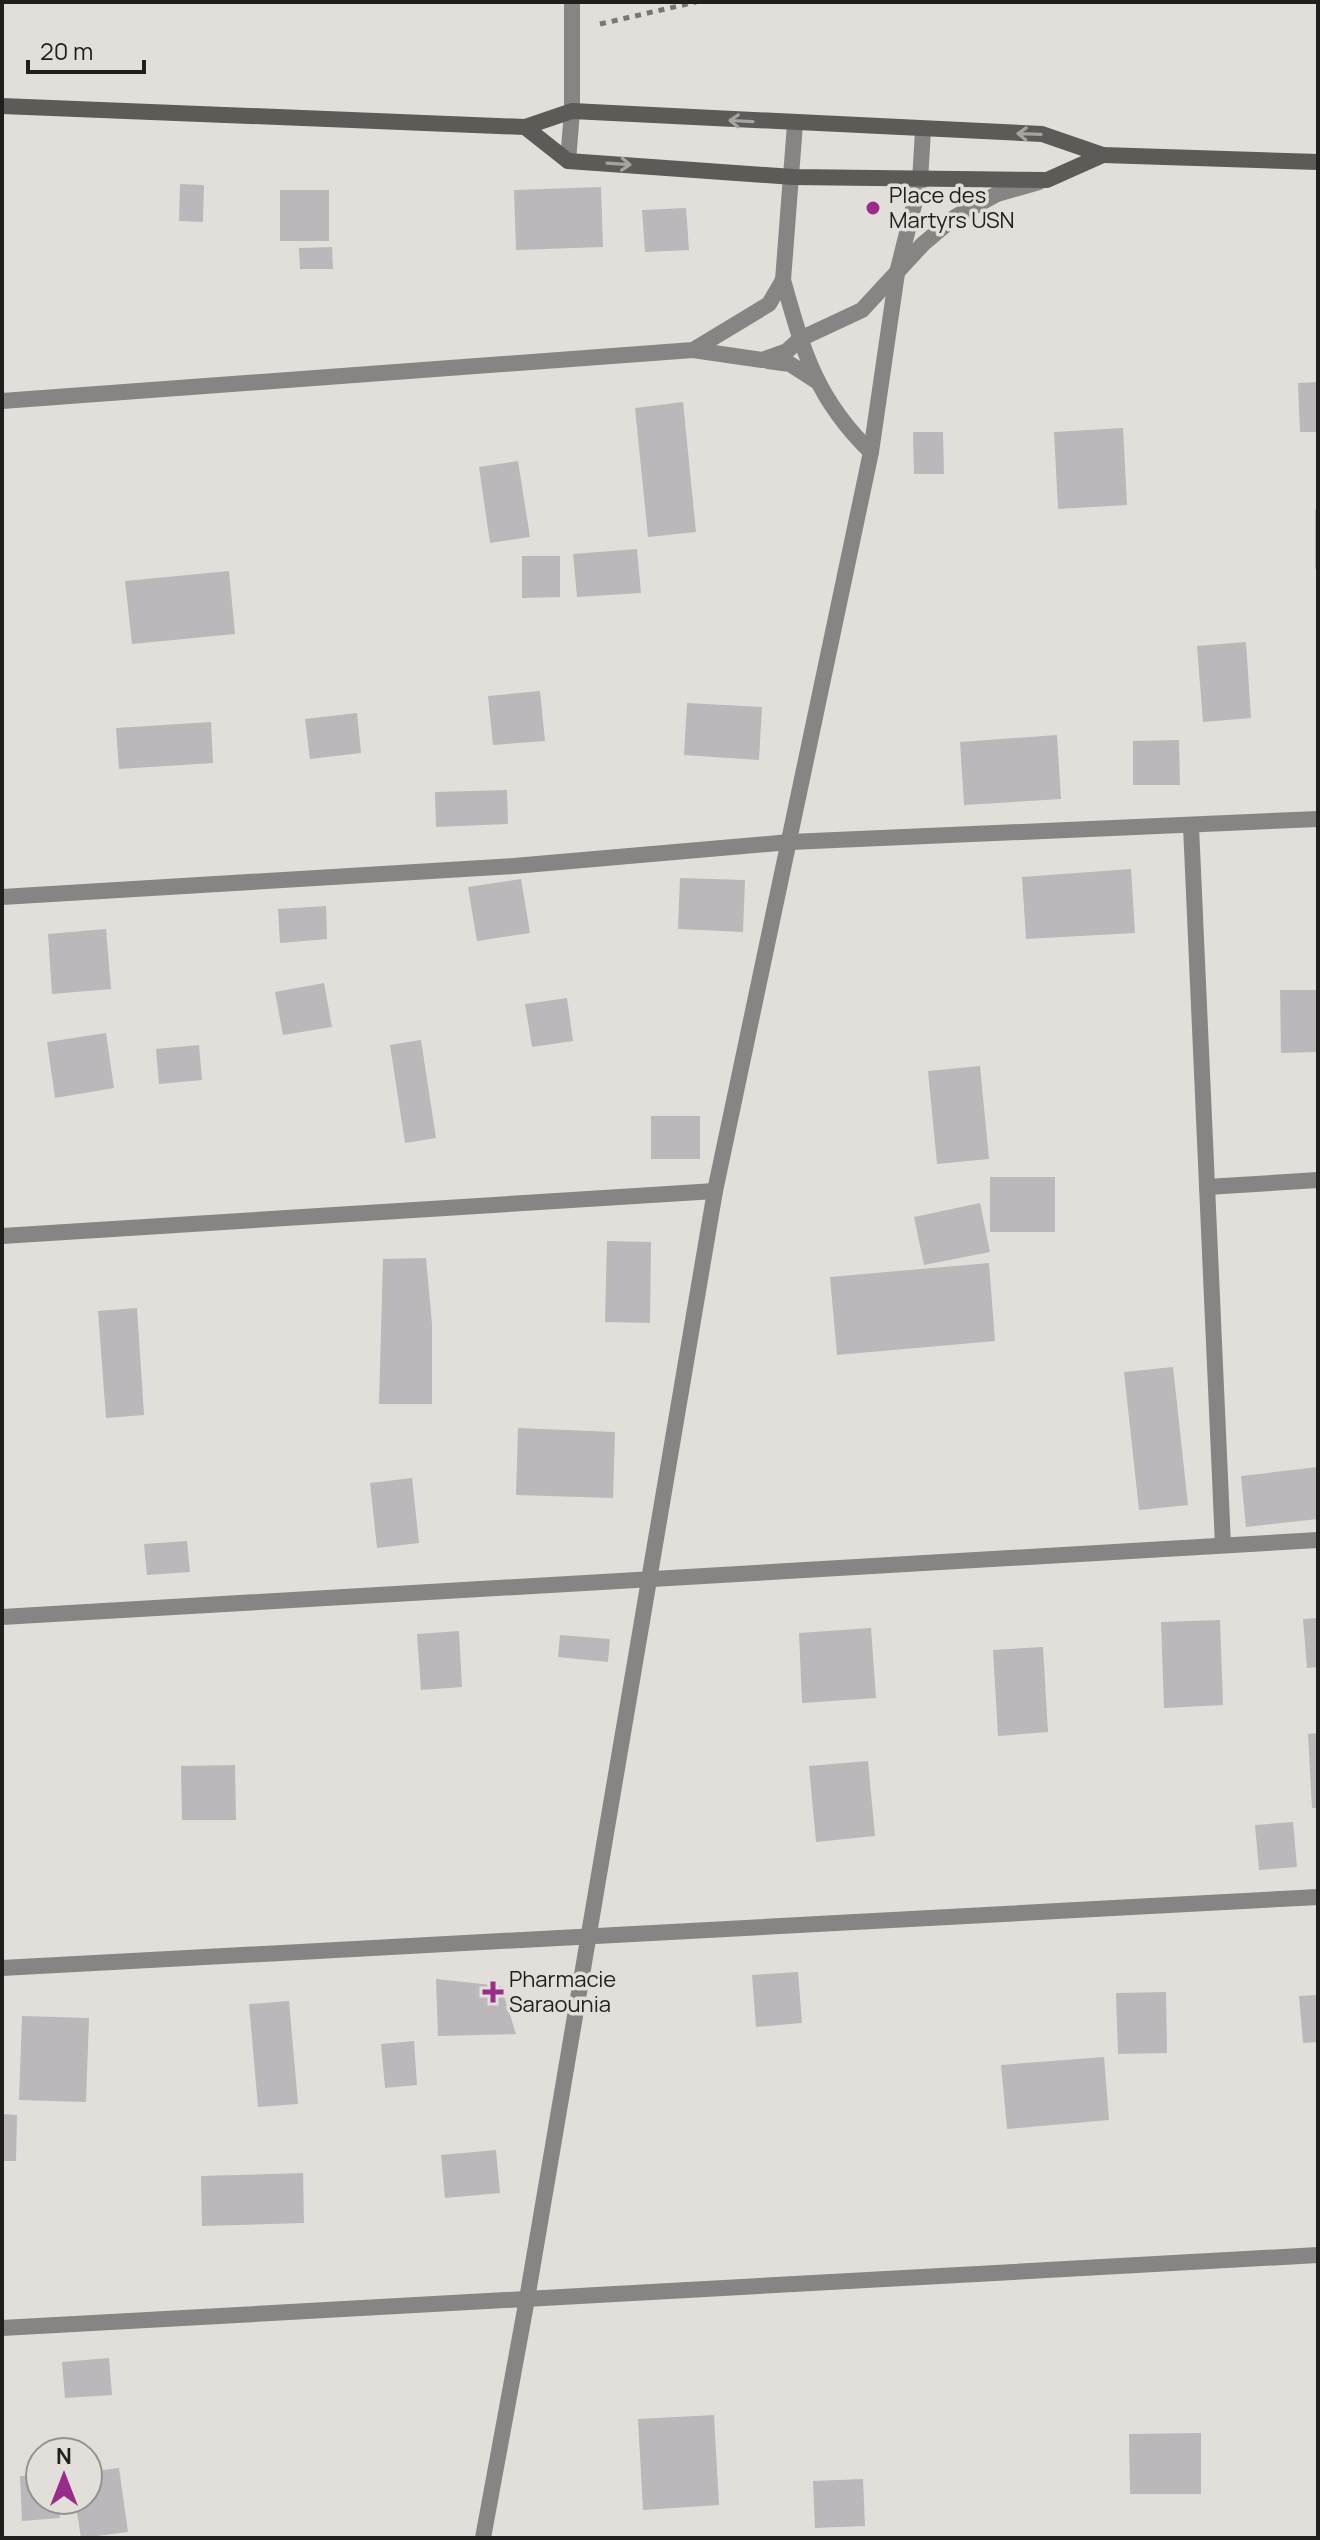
<svg xmlns="http://www.w3.org/2000/svg" width="1320" height="2540" viewBox="0 0 1320 2540" font-family="Manrope,sans-serif">
  <style>
    .building { fill: #bcb7bb }
    .lines { fill: none; stroke-linecap: round; stroke-linejoin: round }
    .path { stroke: #797774; stroke-width: 5; stroke-dasharray: 6 6; stroke-linecap: butt }
    .minor { stroke: #878583; stroke-width: 16 }
    .secondary { stroke: #5e5a58; stroke-width: 16 }
    .oneway { stroke: #a7a3a0 }
    .poi-dot { fill: #992b8b; stroke: #e2dfda; stroke-width: 3 }
    .labels { text-anchor: middle; dominant-baseline: central; stroke-width: 7; stroke-linejoin: round; paint-order: stroke }
    .poi-label { font-size: 22px; fill: #201f1d; stroke: #e2dfda; text-anchor: start }
  </style>
  <rect width="100%" height="100%" fill="#e2dfda"/>
  <g class="building">
    <path d="M180 184 204 185 203 222 179 221Z"/>
    <path d="M601 187 603 247 516 250 514 190Z"/>
    <rect x="280" y="190" width="49" height="51"/>
    <path d="M686 208 689 250 645 252 642 210Z"/>
    <path d="M332 247 333 269H300L299 248Z"/>
    <path d="M1318 382V432H1300L1298 383Z"/>
    <path d="M683 402 696 532 648 537 635 408Z"/>
    <path d="M1123 428 1127 505 1058 509 1054 432Z"/>
    <path d="M913 432H943L944 474H914Z"/>
    <path d="M518 461 530 537 490 543 479 467Z"/>
    <rect x="1315" y="509" width="3" height="60"/>
    <path d="M637 549 641 593 577 597 573 554Z"/>
    <path d="M522 556H560V597L522 598Z"/>
    <path d="M229 571 235 634 132 644 125 581Z"/>
    <path d="M1246 642 1251 718 1203 722 1197 646Z"/>
    <path d="M540 691 545 741 493 745 488 696Z"/>
    <path d="M687 703 762 707 759 760 684 755Z"/>
    <path d="M357 713 361 753 310 759 305 719Z"/>
    <path d="M211 722 213 763 119 769 116 728Z"/>
    <path d="M1057 735 1061 799 964 805 960 742Z"/>
    <path d="M1179 740 1180 785H1133V741Z"/>
    <path d="M507 790 508 824 436 827 435 792Z"/>
    <path d="M1131 869 1135 933 1026 939 1022 877Z"/>
    <path d="M680 878 745 880 743 932 678 929Z"/>
    <path d="M521 879 530 933 477 941 468 887Z"/>
    <path d="M326 906 327 939 280 943 278 909Z"/>
    <path d="M106 929 111 989 52 994 48 934Z"/>
    <path d="M324 983 332 1027 283 1035 275 992Z"/>
    <path d="M1280 990H1318V1052L1281 1053Z"/>
    <path d="M567 998 573 1041 532 1047 525 1004Z"/>
    <path d="M106 1033 114 1088 55 1098 47 1042Z"/>
    <path d="M421 1040 436 1138 405 1143 390 1045Z"/>
    <path d="M199 1045 202 1080 159 1084 156 1049Z"/>
    <path d="M980 1066 989 1159 937 1164 928 1071Z"/>
    <rect x="651" y="1116" width="49" height="43"/>
    <rect x="990" y="1177" width="65" height="55"/>
    <path d="M980 1203 990 1252 924 1265 914 1217Z"/>
    <path d="M607 1241 651 1242 650 1323 605 1322Z"/>
    <path d="M426 1258 432 1324V1404H379L383 1259Z"/>
    <path d="M989 1263 995 1341 837 1355 830 1277Z"/>
    <path d="M137 1308 144 1415 106 1418 98 1311Z"/>
    <path d="M1173 1367 1188 1505 1139 1510 1124 1372Z"/>
    <path d="M518 1428 615 1432 613 1498 516 1495Z"/>
    <path d="M1318 1467V1519L1246 1527 1241 1476Z"/>
    <path d="M412 1478 419 1543 377 1548 370 1483Z"/>
    <path d="M187 1541 190 1572 147 1575 144 1544Z"/>
    <path d="M1318 1618V1667L1307 1668 1303 1619Z"/>
    <path d="M1220 1620 1223 1705 1164 1708 1161 1622Z"/>
    <path d="M871 1628 876 1698 802 1703 799 1633Z"/>
    <path d="M459 1631 462 1687 421 1690 417 1634Z"/>
    <path d="M560 1635 610 1639 608 1662 558 1657Z"/>
    <path d="M1043 1647 1048 1732 998 1736 993 1650Z"/>
    <path d="M1318 1733V1808H1312L1308 1734Z"/>
    <path d="M868 1761 875 1836 816 1842 809 1766Z"/>
    <path d="M235 1765 236 1820H182L181 1766Z"/>
    <path d="M1293 1822 1297 1867 1259 1870 1255 1825Z"/>
    <path d="M798 1972 802 2023 756 2027 752 1975Z"/>
    <path d="M436 1979 501 1986 516 2034 438 2036Z"/>
    <path d="M1166 1992 1167 2053 1118 2054 1116 1993Z"/>
    <path d="M1318 1995V2042L1303 2043 1299 1996Z"/>
    <path d="M289 2001 298 2104 258 2107 249 2004Z"/>
    <path d="M22 2016 89 2018 86 2102 19 2100Z"/>
    <path d="M414 2041 417 2085 385 2088 381 2044Z"/>
    <path d="M1104 2057 1109 2120 1007 2129 1001 2065Z"/>
    <path d="M2 2114 17 2115 16 2161H2Z"/>
    <path d="M496 2150 500 2193 445 2198 441 2155Z"/>
    <path d="M303 2173 304 2223 202 2226 201 2176Z"/>
    <path d="M109 2358 112 2395 65 2398 62 2362Z"/>
    <path d="M714 2415 719 2505 643 2510 638 2419Z"/>
    <path d="M1201 2433V2494H1130L1129 2434Z"/>
    <path d="M119 2468 128 2532 81 2538 75 2500H88V2472Z"/>
    <path d="M40 2475V2500H59L60 2518 22 2521 20 2476Z"/>
    <path d="M863 2479 865 2526 815 2528 813 2481Z"/>
  </g>
  <g class="lines">
    <path class="path" d="M600 24 696 2"/>
    <g class="minor">
      <path d="M568 161 572 111V2"/>
      <path d="M783 280C803 351 816 399 871 452"/>
      <path d="M693 350 769 304 783 280 795 124"/>
      <path d="M768 361 790 364 818 382"/>
      <path d="M2 401 693 350 762 360 787 351 800 339 862 310 923 244 955 217 997 194 1039 182"/>
      <path d="M1191 826 1223 1545"/>
      <path d="M2 897 514 866 790 842 1318 819"/>
      <path d="M1207 1187 1318 1180"/>
      <path d="M2 1236 715 1191"/>
      <path d="M2 1617 1318 1540"/>
      <path d="M2 1968 1318 1897"/>
      <path d="M2 2328 1318 2255"/>
      <path d="M483 2538 527 2299 715 1191 871 452 897 273 920 181 923 130"/>
    </g>
    <g class="secondary">
      <path d="M2 106 525 127 572 111 1042 134 1103 155 1318 162"/>
      <path d="M525 127 568 161 793 177 1047 180 1103 155"/>
    </g>
  </g>
  <defs><path id="oneway-shaft" d="M-6 0H5M1.5-3L5.5 0L1.5 3" fill="none" stroke-width="1.6" stroke-linecap="round" stroke-linejoin="round" transform="scale(2)"/></defs>
  <g class="oneway">
    <use href="#oneway-shaft" transform="translate(741 121) rotate(-177)"/>
    <use href="#oneway-shaft" transform="translate(1029 134) rotate(-178)"/>
    <use href="#oneway-shaft" transform="translate(619 164) rotate(4)"/>
  </g>
  <g class="poi-dot">
    <circle cx="873" cy="208" r="8"/>
    <path d="M489 1980h8v8h8v8h-8v8h-8v-8h-8v-8h8z"/>
  </g>
  <g class="labels">
    <g class="poi-label">
      <text x="889" y="195">Place des<tspan x="889" dy="25">Martyrs USN</tspan></text>
      <text x="509" y="1979">Pharmacie<tspan x="509" dy="25">Saraounia</tspan></text>
    </g>
  </g>
  <rect width="1320" height="2540" fill="none" stroke="#201f1d" stroke-width="8"/>
  <g transform="translate(64 2476)"><circle r="38" fill="#e2dfda" stroke="#94928e" stroke-width="2"/>
  <path d="M0-6L14 30L0 20L-14 30Z" fill="#992b8b"/>
  <text y="-12" font-size="22" font-weight="bold" text-anchor="middle" fill="#201f1d">N</text>
  </g>
  <path d="M28 60v12h116v-12" fill="none" stroke="#201f1d" stroke-width="4"/>
  <text x="40" y="60" font-size="24" fill="#201f1d" stroke="#e2dfda" stroke-width="6" paint-order="stroke">20 m</text>
</svg>
